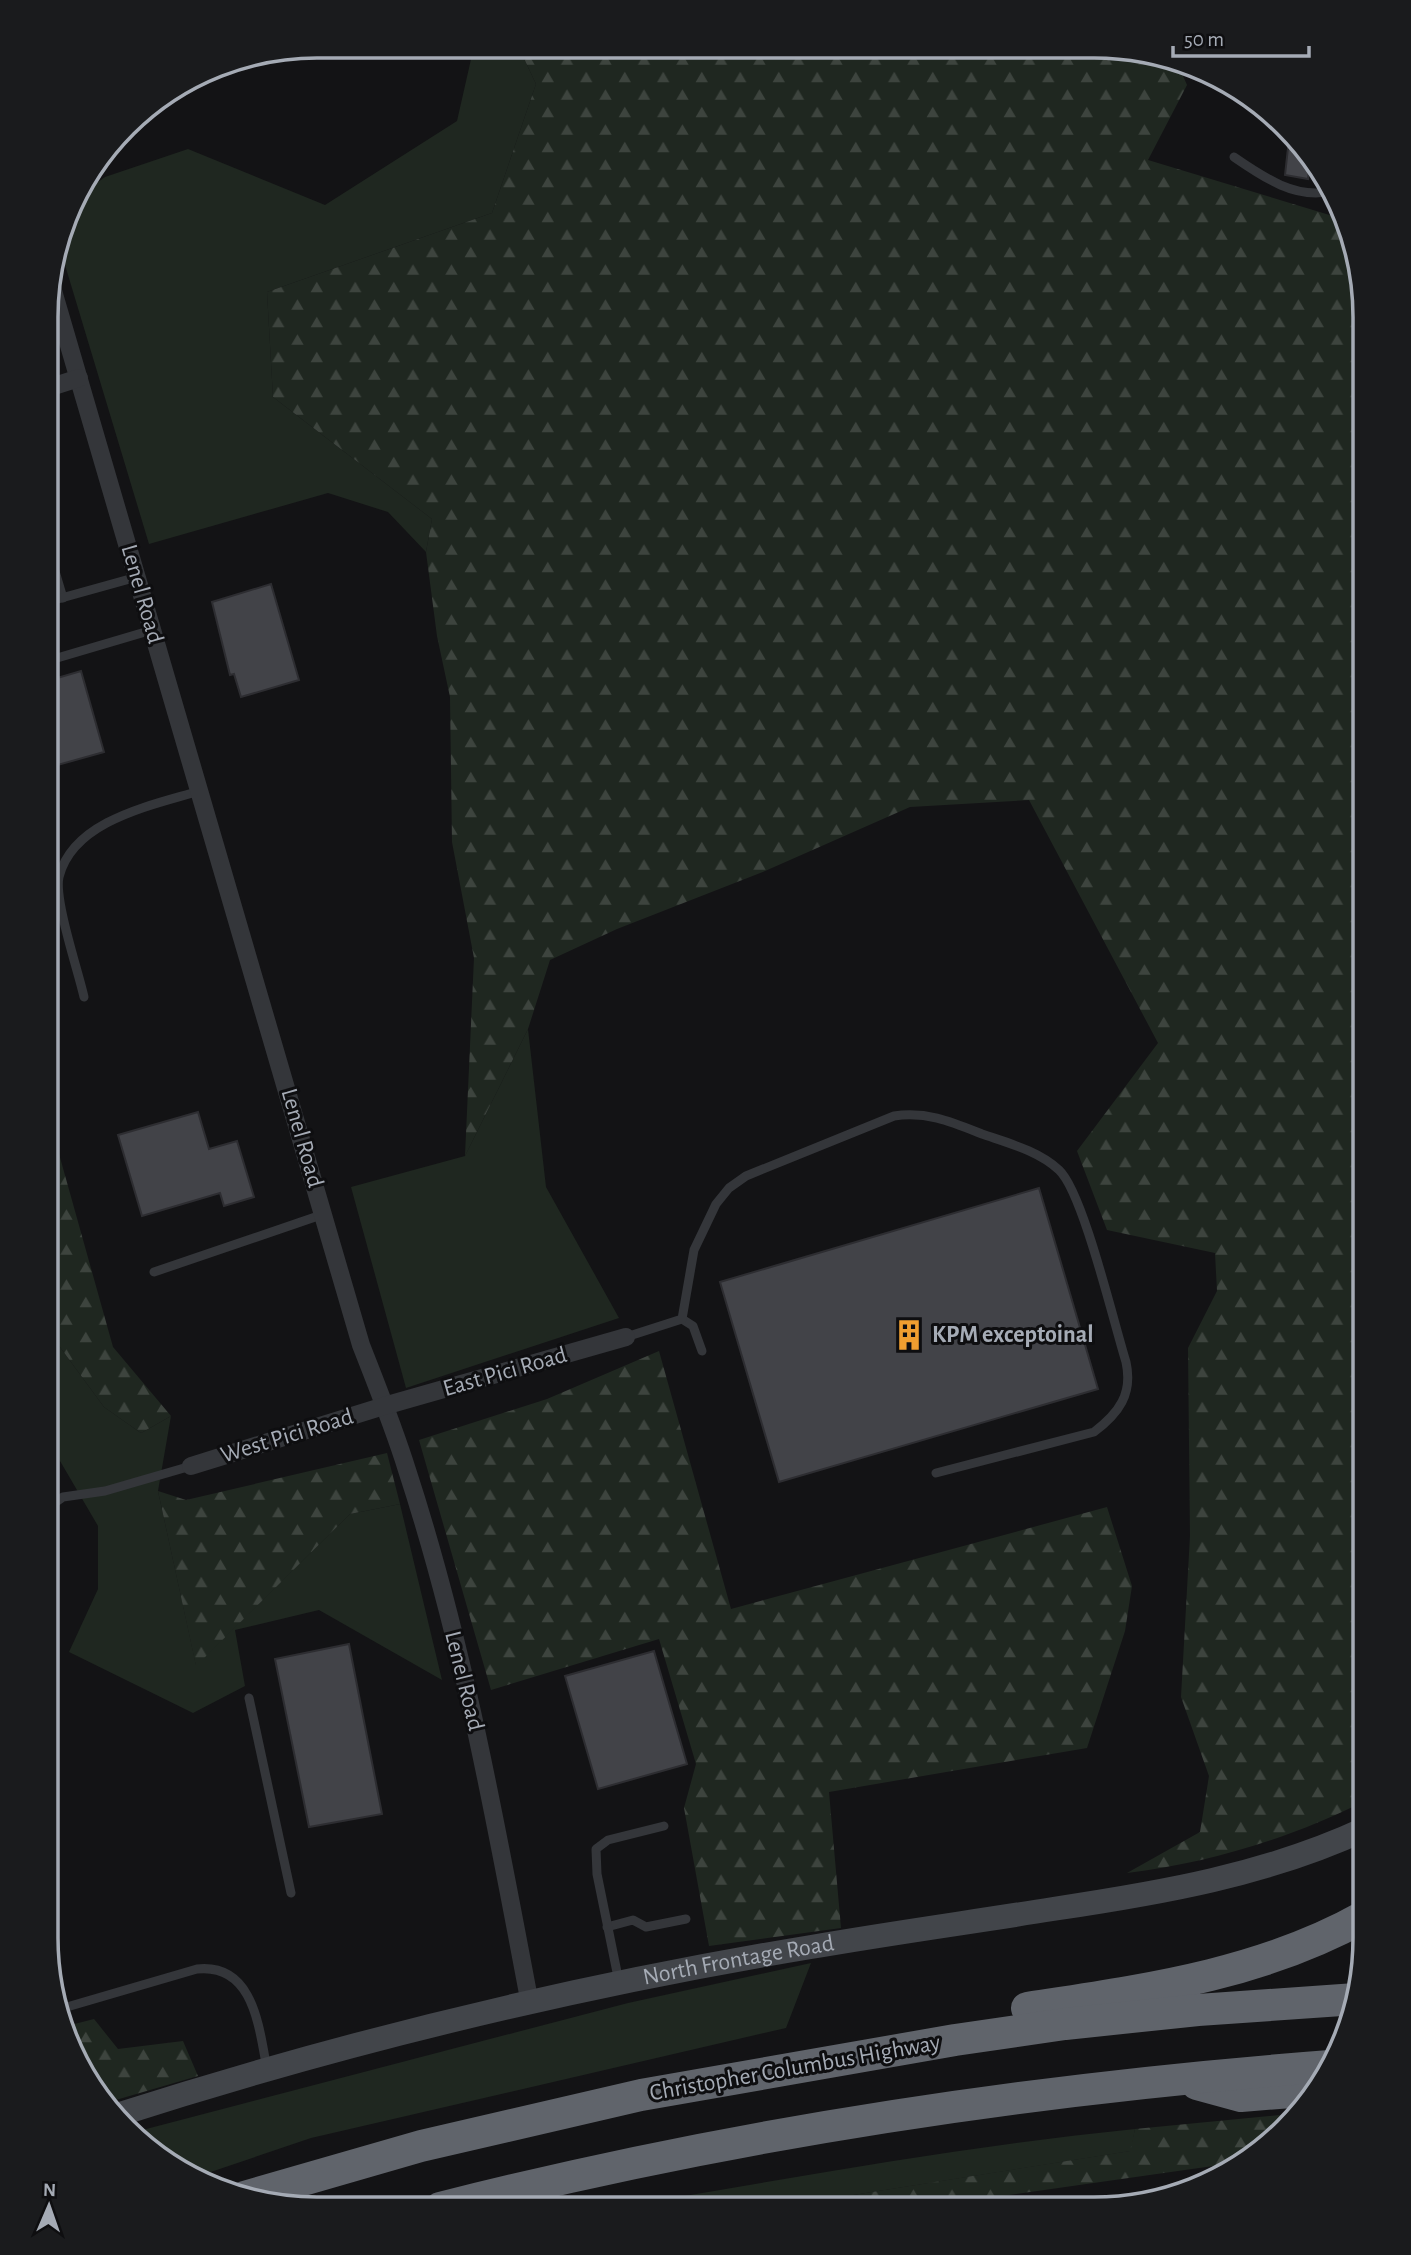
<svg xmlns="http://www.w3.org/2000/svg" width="1411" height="2255" viewBox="0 0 1411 2255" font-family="'Alegreya Sans',sans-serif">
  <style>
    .green { fill: #1f2720 }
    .forest { fill: url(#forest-firs) }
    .building { fill: #424348; stroke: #2d2d31; stroke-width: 2 }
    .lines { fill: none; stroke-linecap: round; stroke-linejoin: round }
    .lane { stroke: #34363a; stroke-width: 9 }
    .street { stroke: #34363a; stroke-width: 18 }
    .secondary { stroke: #42454a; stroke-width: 24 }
    .highway { stroke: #60646b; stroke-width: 32 }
    .labels { text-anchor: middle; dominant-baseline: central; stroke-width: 6; stroke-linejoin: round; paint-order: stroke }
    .street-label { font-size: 24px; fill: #a5abb5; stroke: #0e0e10 }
    .poi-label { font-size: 24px; font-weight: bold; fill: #a5abb5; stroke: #0e0e10; text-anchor: start }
    .rim { fill: none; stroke: #a5abb5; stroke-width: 3.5 }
  </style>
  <defs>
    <pattern id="forest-firs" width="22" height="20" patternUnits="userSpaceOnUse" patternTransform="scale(1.75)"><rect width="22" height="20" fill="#1f2720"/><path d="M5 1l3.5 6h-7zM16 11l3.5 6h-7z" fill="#3d443e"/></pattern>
  </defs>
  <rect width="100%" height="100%" fill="#131315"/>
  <g class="green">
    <path d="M474 46H522L520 50 536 84 492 213 267 292 273 397 432 519 426 552 388 512 328 493 149 544 59 245 73 200 105 177 188 149 325 205 457 121Z"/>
    <path d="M528 1029 546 1187 619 1318 406 1388 351 1187 465 1156Z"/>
    <path d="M46 1328 104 1407 141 1433 171 1416 158 1491 196 1665 350 1514 400 1504 442 1680 319 1610 235 1630 245 1686 193 1713 69 1652 98 1589V1526L46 1437Z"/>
    <path d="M811 1963 786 2028 311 2138 193 2178 151 2153 131 2133 628 2003Z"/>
    <path d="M1135 2129 1131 2151 765 2209 630 2208 661 2200C820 2173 975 2145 1135 2129Z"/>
  </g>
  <g class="forest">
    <path d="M522 46 1130 48 1176 60 1187 85 1148 160 1346 220 1365 317V1801C1291 1838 1209 1863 1127 1873L1200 1832 1209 1776 1181 1697 1190 1536 1188 1348 1217 1291 1215 1253 1107 1230 1077 1151 1158 1043 1029 800 910 807 765 871 617 929 550 960 528 1029 465 1156 474 958 452 842 450 697 437 636 426 552 432 519 273 397 267 292 492 213 536 84 520 50Z"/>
    <path d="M47 1111 113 1347 171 1416 141 1433 104 1407 46 1328Z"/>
    <path d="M659 1351 731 1609 1107 1507 1132 1586 1125 1631 1087 1748 829 1792 841 1928 709 1946 684 1808 696 1764 659 1639 491 1690 419 1440 547 1399Z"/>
    <path d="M387 1453 400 1504 350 1514 196 1666 158 1491 186 1500Z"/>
    <path d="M94 2019 118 2049 183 2041 198 2076 102 2104 66 2042 63 2027Z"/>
    <path d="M1300 2113 1260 2153 1213 2180V2166L911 2209H765L1130 2151 1135 2129Z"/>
  </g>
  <g class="building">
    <path d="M1288 148 1311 154 1308 179 1285 175Z"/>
    <path d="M271 584 299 680 241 697 234 674 230 675 212 602Z"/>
    <path d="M81 671 104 752 47 768V681Z"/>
    <path d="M198 1112 209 1149 237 1141 254 1197 224 1206 220 1193 142 1216 118 1135Z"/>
    <path d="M1039 1188 1098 1389 779 1482 720 1282Z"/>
    <path d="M349 1644 382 1814 309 1827 275 1659Z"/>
    <path d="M654 1651 687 1764 598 1789 565 1676Z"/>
  </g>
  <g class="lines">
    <g class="lane">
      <path d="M1234 157C1263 177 1296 200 1332 191"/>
      <path d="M48 548 63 598"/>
      <path d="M47 602 137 577"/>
      <path d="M47 661 152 630"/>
      <path d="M84 997C78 970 54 900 59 877 73 820 153 805 199 791"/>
      <path d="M154 1272 324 1214"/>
      <path d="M682 1319 693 1326 702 1351"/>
      <path d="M626 1337 682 1319 694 1250 716 1204 729 1188 746 1176 894 1116C927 1111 952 1122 982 1134 1008 1143 1039 1151 1059 1170 1083 1192 1114 1324 1126 1362 1133 1394 1119 1413 1094 1432L936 1473"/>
      <path d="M46 1509 63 1497 105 1491 191 1466"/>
      <path d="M249 1698 291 1893"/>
      <path d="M607 1927 633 1920 646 1927 686 1919"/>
      <path d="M619 1982 597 1874 596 1849 608 1840 664 1826"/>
      <path d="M60 2009 197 1969C254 1963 259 2028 267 2069"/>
    </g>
    <g class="street">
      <path d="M49 277 361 1345C377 1386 394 1428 407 1470 464 1644 496 1825 530 2004"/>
      <path d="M48 388 79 378"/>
      <path d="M191 1466 384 1406 626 1337"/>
    </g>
    <path class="secondary" id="s1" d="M114 2116C341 2043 576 1986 811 1947 891 1933 972 1922 1053 1909 1160 1893 1266 1875 1365 1829"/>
    <g class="highway">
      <path d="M1027 2008C1144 1990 1260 1975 1365 1916"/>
      <path d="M1197 2084 1241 2096 1317 2090"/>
      <path d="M244 2197 421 2146 641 2095 955 2040 1065 2024 1198 2010 1356 1999"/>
      <path d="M440 2208C735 2133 1027 2089 1330 2066"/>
    </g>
  </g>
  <defs>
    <symbol id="building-bare" viewBox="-9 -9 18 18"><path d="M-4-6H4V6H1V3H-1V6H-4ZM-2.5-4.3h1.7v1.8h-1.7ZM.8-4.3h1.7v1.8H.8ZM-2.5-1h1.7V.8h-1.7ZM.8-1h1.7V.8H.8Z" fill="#ef9e30" stroke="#0e0e10" stroke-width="2.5" paint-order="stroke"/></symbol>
  </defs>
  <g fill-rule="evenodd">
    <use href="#building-bare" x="887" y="1313" width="44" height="44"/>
  </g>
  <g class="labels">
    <g class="street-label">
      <text transform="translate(142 594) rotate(74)">Lenel Road</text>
      <text transform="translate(302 1138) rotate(74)">Lenel Road</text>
      <text transform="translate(505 1372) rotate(-16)">East Pici Road</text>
      <text transform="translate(287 1436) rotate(-17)">West Pici Road</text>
      <text transform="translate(464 1681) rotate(76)">Lenel Road</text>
      <text stroke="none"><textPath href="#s1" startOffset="644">North Frontage Road</textPath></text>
      <text transform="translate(795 2068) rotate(-10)">Christopher Columbus Highway</text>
    </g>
    <g class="poi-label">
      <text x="932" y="1335">KPM exceptoinal</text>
    </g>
  </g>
  <path d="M0 0H1411V2255H0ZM317 58H1094A259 259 0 0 1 1353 317V1938A259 259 0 0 1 1094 2197H317A259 259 0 0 1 58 1938V317A259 259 0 0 1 317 58Z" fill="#1a1b1d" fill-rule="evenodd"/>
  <path class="rim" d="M317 58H1094A259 259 0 0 1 1353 317V1938A259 259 0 0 1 1094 2197H317A259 259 0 0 1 58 1938V317A259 259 0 0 1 317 58Z"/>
  <g transform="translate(49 2206) rotate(2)" stroke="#0e0e10" stroke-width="5" paint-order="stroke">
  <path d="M0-5L12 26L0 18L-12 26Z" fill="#a5abb5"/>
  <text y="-10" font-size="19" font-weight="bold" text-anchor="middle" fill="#a5abb5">N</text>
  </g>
  <path d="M1173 46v10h136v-10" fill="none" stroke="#a5abb5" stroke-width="3.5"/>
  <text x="1184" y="46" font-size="21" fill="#a5abb5" stroke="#0e0e10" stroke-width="5" paint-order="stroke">50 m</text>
</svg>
